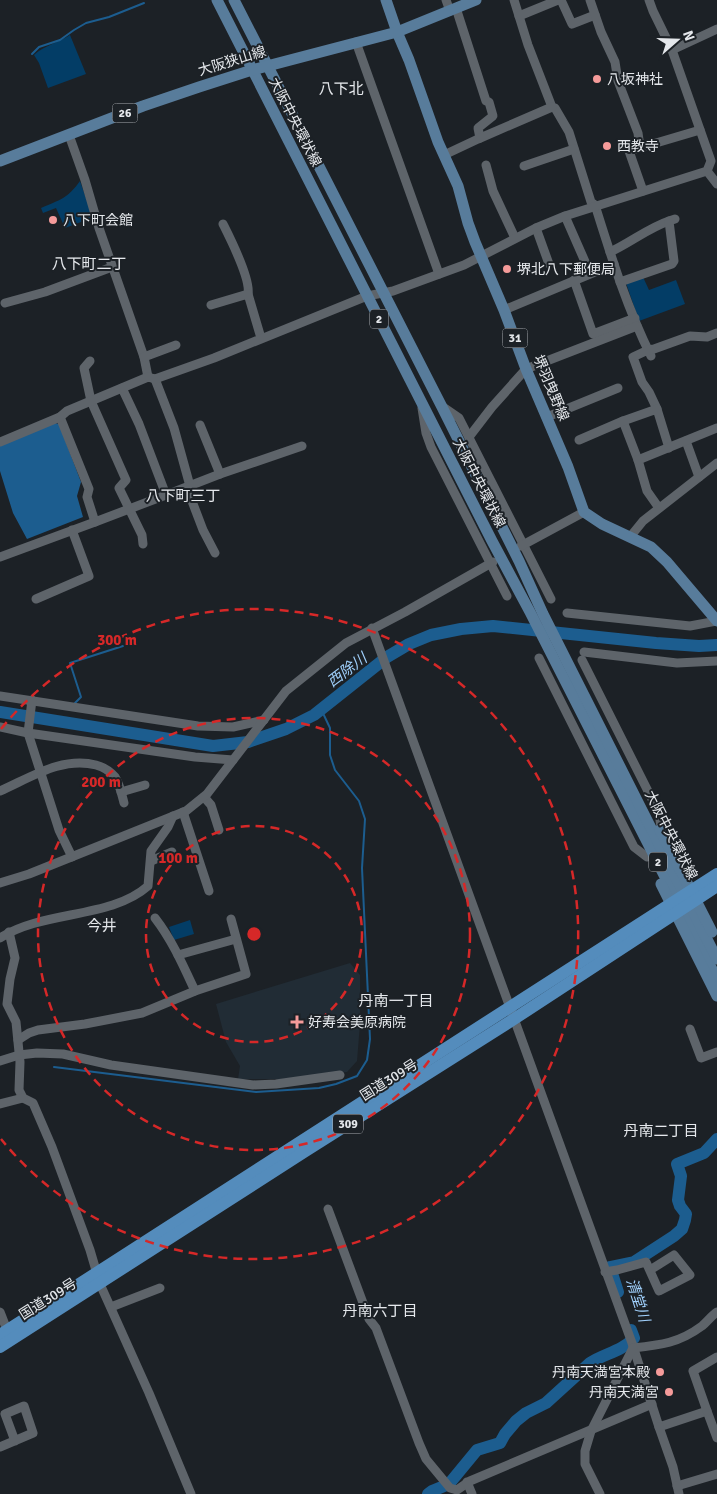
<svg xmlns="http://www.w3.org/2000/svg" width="717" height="1494" viewBox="0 0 717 1494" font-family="Signika,'Noto Sans JP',sans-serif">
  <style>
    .built { fill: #212c35 }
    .green { fill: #033d66 }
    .water { fill: #1c5d8f }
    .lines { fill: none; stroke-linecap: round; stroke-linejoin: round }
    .stream { stroke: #1c5d8f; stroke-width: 2 }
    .river { stroke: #1c5d8f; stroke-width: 12 }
    .minor { stroke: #5e646a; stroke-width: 9 }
    .major { stroke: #587c9b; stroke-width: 11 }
    .highway { stroke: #548cbc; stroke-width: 12 }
    .ring { fill: none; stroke: #d62828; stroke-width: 2.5; stroke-dasharray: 9 6 }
    .poi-dot { fill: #f59b9a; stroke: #1c2126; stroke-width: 2 }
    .labels { text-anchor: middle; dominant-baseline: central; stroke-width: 4; stroke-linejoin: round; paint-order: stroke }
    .shield { fill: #1c2126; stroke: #a9acb1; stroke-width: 1 }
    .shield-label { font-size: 12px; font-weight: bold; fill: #e5e8ec }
    .street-label { font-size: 14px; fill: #e5e8ec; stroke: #1c2126 }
    .poi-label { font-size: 14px; fill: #e5e8ec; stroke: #1c2126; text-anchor: start }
    .neighbourhood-label { font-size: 15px; fill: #e5e8ec; stroke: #1c2126 }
    .water-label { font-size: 15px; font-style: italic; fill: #a0d0fc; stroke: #1c2126 }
    .centre { fill: #d62828; stroke: #1c2126; stroke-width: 2.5 }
    .ring-label { font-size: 15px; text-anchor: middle; font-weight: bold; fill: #d62828; stroke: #1c2126; stroke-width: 4; stroke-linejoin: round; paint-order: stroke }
  </style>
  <rect width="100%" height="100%" fill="#1c2126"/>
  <path class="built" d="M350 963 360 975V1024L357 1061 347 1072 281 1079H238L240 1066 226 1042 216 1004Z"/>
  <g class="green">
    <path d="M70 35 86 74 48 88 39 63 34 55C45 45 58 43 70 35Z"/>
    <path d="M80 181 92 215 89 219 65 228 56 208 43 213 41 208C60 200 68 198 80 181Z"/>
    <path d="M643 277 649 290 676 280 685 304 639 321 626 283Z"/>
    <path d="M190 920 194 934 174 940 169 927Z"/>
  </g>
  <path class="water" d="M55 423 59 424 81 482 77 496 83 517 27 539 13 513 0 471V445Z"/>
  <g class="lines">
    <g class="stream">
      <path d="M32 54 39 47 60 40 74 30 86 23 109 17 144 3"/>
      <path d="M75 703 81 697 70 663 123 646"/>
      <path d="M54 1067 256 1092 319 1088 336 1084 357 1076 367 1060 370 1039 362 868 365 819 359 801 335 770 330 755V728L321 709"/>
    </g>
    <g class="river">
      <path d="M0 712 213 746 248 742 286 729 314 715 387 657 409 644 431 635 461 629 493 626 656 643 699 646 717 645"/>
      <path d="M618 1292 610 1267 634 1262 674 1236 682 1229 685 1220 686 1214 680 1206 678 1200 681 1176 677 1164 704 1153 717 1139"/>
      <path d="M428 1494 432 1491 449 1484 477 1450 500 1443 505 1434 516 1421 526 1413 546 1403 590 1363C605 1353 621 1352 634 1338L631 1330"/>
    </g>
    <g class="minor">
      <path d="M446 0 450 11"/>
      <path d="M514 0 528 45 552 107 555 108 569 132 591 202 595 205C611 256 627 308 651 356"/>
      <path d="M561 0 572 24 595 15"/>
      <path d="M590 0 601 32 615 62 618 81 638 133 640 147"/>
      <path d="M456 8 486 101 489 102 493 116 478 128 480 138"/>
      <path d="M519 16 558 0"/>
      <path d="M356 42 439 274"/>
      <path d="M672 50 717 29"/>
      <path d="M69 135 85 180 99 228 144 357 148 377"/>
      <path d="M444 155 478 139 552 107"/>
      <path d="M486 165 493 191 515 238"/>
      <path d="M524 166 574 149"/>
      <path d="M707 171 717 184"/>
      <path d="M643 191 629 151 700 130"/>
      <path d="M565 216 590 273"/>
      <path d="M223 224C230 238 251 279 248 294"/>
      <path d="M536 228 549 264"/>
      <path d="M610 252C630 243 648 228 669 221"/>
      <path d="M574 280 593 334 635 318"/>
      <path d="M620 282 672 264 674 261 669 221 675 219"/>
      <path d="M5 303 45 292 112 267"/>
      <path d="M211 305 248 294 261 338"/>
      <path d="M504 310 614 264"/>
      <path d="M144 357 176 345"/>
      <path d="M90 361 84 368 91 401 126 480 119 488 142 535 143 544"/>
      <path d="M155 379 174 428 190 486"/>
      <path d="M122 388 139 424 166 495"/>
      <path d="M443 407 459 418 551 599"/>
      <path d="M422 408 426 433 431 447 507 596"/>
      <path d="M657 409 649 392 642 382 633 357 648 350 654 349 690 336 707 337 717 333"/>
      <path d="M60 417 89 489 87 497 95 522 166 495 220 474 302 446"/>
      <path d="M547 417 618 388"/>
      <path d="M623 421 638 460 647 491 659 508"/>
      <path d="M200 425 220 474"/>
      <path d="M469 437 492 407 526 369 637 326"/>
      <path d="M579 440 623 421 657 409 669 448"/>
      <path d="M686 441 699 477"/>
      <path d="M0 442 60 417 67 411 148 377 155 379 214 358 367 296 393 291 464 265 536 228 565 216 707 171 711 161 672 50 653 11 649 0"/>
      <path d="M638 460 717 428"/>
      <path d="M187 488 203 530 215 553"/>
      <path d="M630 537 643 521 717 463"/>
      <path d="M521 546 584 512"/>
      <path d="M0 557 95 522"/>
      <path d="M36 599 89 576 72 530"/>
      <path d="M567 613 690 626 717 621"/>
      <path d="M372 628 632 1343 659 1427 707 1411 717 1438"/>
      <path d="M584 652 677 663 717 661"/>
      <path d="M539 658 634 847 647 857"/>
      <path d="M582 660 659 813 662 834"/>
      <path d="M0 696 198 726 233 727 264 720"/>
      <path d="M32 700 28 733 59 830 72 857"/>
      <path d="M0 727 28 733 195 757 233 760"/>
      <path d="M0 791C30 778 62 756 96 765 103 767 110 771 115 777 120 785 122 795 124 803"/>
      <path d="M121 792 145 785"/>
      <path d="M204 797 211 805 219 830"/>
      <path d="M183 812 209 891"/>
      <path d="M151 861 172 852"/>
      <path d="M0 883 29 874 186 811 207 794 286 691 346 643 405 612 493 562"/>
      <path d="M155 918C172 940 183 965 195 991"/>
      <path d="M9 932 15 958 10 979 7 1004 16 1022 20 1062 19 1090 23 1098 33 1103 52 1147 90 1250 100 1284 149 1393 191 1494"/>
      <path d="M0 938C43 910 111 919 148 886L151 851 168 827 173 816"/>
      <path d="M178 955 236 939"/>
      <path d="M690 1029 701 1058 717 1052"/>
      <path d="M18 1040 29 1033 38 1030 85 1024 142 1013 195 991 246 974 231 919"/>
      <path d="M0 1061 19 1055 37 1053 63 1054 111 1065 253 1085 276 1084 340 1075"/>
      <path d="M0 1104 23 1098"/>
      <path d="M328 1209 369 1319 376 1328 419 1443 426 1459 450 1488 457 1490 470 1481 652 1404"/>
      <path d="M605 1272 617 1270 646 1262 659 1291 690 1275 674 1255 650 1270"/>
      <path d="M111 1307 160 1288"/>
      <path d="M0 1312 7 1330"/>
      <path d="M633 1348C661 1345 679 1343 702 1326 707 1322 711 1316 717 1312"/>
      <path d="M707 1411 693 1371 717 1357"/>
      <path d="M659 1427 673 1467 679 1494"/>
      <path d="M0 1447 33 1433 24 1406 5 1414 15 1441"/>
      <path d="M467 1482 472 1494"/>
      <path d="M677 1486 717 1474"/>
      <path d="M600 1494 585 1464V1451L591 1431 633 1348"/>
    </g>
    <g class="major">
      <path d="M217 0 492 541 530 612 717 979"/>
      <path d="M234 0 442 407 519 561 543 614 717 959"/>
      <path d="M386 0 397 32 409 60 438 142 458 186 468 223 475 242 504 310 526 369 568 467 584 512 602 524 651 547 667 562 717 621"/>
      <path d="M0 161 143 106 199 87 252 70 397 32 476 0"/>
      <path d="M660 830 712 932"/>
      <path d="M661 884 717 996"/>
    </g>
    <g class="highway">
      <path d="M0 1335 717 874"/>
      <path d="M0 1347 304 1152 514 1019 717 886"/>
    </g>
  </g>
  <g class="ring">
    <circle cx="254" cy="934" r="108"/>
    <circle cx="254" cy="934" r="216"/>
    <path d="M1 729A325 325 0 1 1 1 1139"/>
  </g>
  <g class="poi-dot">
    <circle cx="597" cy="79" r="5"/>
    <circle cx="607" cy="146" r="5"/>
    <circle cx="53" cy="220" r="5"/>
    <circle cx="507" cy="269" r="5"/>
    <path d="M294.5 1014.5h5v5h5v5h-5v5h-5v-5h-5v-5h5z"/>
    <circle cx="660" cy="1372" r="5"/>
    <circle cx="669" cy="1392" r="5"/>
  </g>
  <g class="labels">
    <g class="shield">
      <rect x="112.5" y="103.5" width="25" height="19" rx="4"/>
      <rect x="370" y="309.5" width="18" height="19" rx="4"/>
      <rect x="502.5" y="328.5" width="25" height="19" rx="4"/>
      <rect x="649" y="852.5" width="18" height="19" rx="4"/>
      <rect x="333" y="1114.5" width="30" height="19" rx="4"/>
    </g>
    <g class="shield-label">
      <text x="125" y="113">26</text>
      <text x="379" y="319">2</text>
      <text x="515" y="338">31</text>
      <text x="658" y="862">2</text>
      <text x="348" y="1124">309</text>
    </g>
    <g class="street-label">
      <text transform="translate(232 61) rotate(-17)">大阪狭山線</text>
      <text transform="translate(295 122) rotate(63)">大阪中央環状線</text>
      <text transform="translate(551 388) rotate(67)">堺羽曳野線</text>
      <text transform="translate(479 483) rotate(63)">大阪中央環状線</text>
      <text transform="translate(671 835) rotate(63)">大阪中央環状線</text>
      <text transform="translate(389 1080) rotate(-32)">国道309号</text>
      <text transform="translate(48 1299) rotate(-32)">国道309号</text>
    </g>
    <g class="poi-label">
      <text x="607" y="79">八坂神社</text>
      <text x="617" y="146">西教寺</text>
      <text x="63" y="220">八下町会館</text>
      <text x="517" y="269">堺北八下郵便局</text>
      <text x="308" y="1022">好寿会美原病院</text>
      <text x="650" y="1372" text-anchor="end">丹南天満宮本殿</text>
      <text x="659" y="1392" text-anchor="end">丹南天満宮</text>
    </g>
    <g class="neighbourhood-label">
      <text x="341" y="89">八下北</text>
      <text x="89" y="264">八下町二丁</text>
      <text x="183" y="496">八下町三丁</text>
      <text x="102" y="926">今井</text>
      <text x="396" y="1001">丹南一丁目</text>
      <text x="661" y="1131">丹南二丁目</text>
      <text x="380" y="1311">丹南六丁目</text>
    </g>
    <g class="water-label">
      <text transform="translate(347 670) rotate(-37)">西除川</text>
      <text transform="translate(638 1300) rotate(72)">清堂川</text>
    </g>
  </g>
  <circle cx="254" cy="934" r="8" class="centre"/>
  <g class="ring-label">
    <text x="117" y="645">300 m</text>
    <text x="101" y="787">200 m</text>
    <text x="178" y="863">100 m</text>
  </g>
  <g transform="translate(677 40) rotate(70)" stroke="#1c2126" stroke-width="4" paint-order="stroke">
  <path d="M0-4L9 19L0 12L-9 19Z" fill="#e5e8ec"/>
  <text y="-8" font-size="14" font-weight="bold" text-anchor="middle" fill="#e5e8ec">N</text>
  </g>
</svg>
